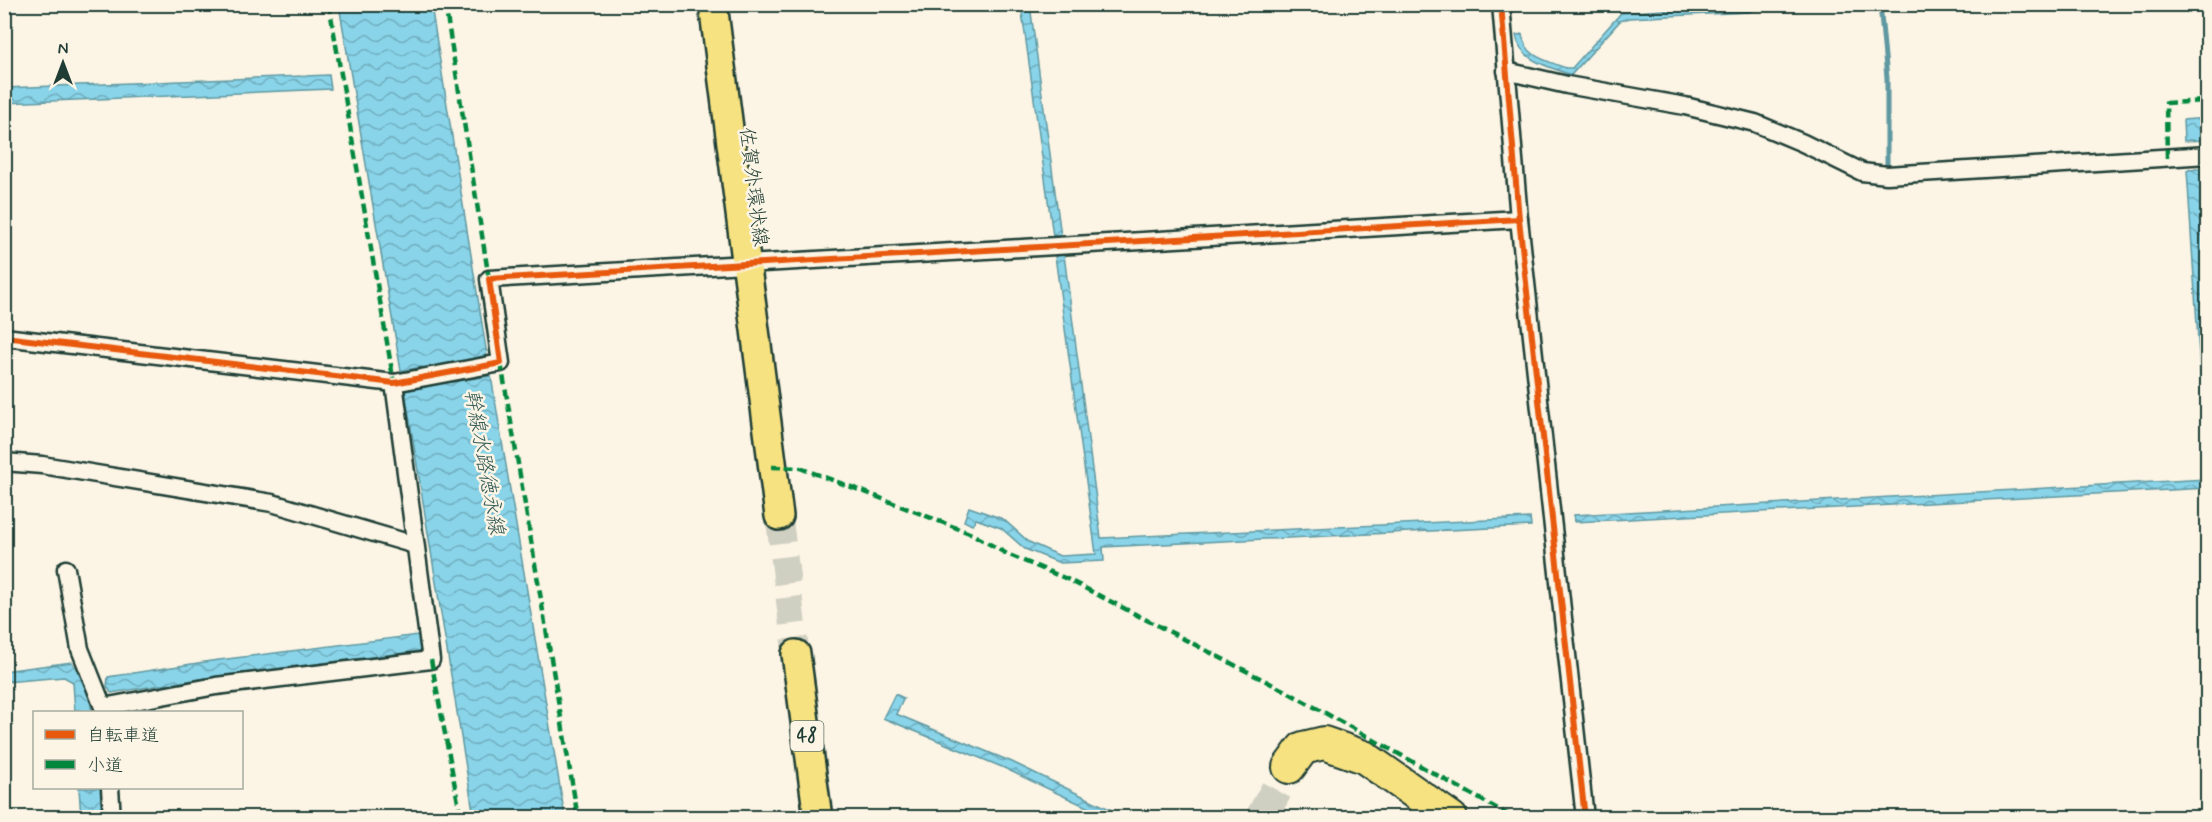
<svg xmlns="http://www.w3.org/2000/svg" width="2212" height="822" viewBox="0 0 2212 822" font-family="Mynerve,'Klee One',sans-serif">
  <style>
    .water { fill: url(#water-waves); stroke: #5f98a1; stroke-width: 1.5 }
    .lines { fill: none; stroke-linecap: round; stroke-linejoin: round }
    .stream { stroke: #5f98a1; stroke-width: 5 }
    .primary-tunnel { stroke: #d0d0c2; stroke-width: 27; stroke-dasharray: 27 14; stroke-linecap: butt }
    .motorway-tunnel { stroke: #d0d0c2; stroke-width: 32; stroke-dasharray: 32 16; stroke-linecap: butt }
    .minor-casing { stroke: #1f3d34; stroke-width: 21 }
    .primary-casing { stroke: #1f3d34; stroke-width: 32 }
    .motorway-casing { stroke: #1f3d34; stroke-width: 36 }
    .minor { stroke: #fcf5e5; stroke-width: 16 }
    .primary { stroke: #f7e281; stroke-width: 27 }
    .motorway { stroke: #f7e281; stroke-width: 32 }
    .quiet { stroke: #00873e; stroke-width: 4.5; stroke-dasharray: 9 4.5; stroke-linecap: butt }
    .cycleway-casing { stroke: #fcf5e5; stroke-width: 10 }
    .cycleway { stroke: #e8590c; stroke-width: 6 }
    .labels { text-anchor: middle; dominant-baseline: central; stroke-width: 5; stroke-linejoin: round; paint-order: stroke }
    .shield { fill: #fcf5e5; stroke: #617469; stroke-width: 1.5 }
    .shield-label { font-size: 18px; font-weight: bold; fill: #1f3d34 }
    .street-label { font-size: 20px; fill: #1f3d34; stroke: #fcf5e5 }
    .water-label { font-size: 21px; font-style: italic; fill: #345b58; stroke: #fcf5e5 }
  </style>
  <defs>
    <pattern id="water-waves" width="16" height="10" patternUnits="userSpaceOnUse" patternTransform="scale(1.5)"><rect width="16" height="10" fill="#89d4e9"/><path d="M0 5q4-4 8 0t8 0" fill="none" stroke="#6fadbe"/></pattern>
  </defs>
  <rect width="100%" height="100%" fill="#fcf5e5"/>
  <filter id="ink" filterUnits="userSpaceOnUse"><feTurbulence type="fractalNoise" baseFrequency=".0167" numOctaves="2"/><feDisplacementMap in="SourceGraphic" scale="12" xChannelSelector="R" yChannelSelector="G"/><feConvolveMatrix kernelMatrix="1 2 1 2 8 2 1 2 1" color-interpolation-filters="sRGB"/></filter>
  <g filter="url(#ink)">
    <g class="water">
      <path d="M339 5H431L487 355 466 360 470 379 491 376 565 817H474L405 391 426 387 422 367 401 371Z"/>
      <path d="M1021 5H1030L1061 236H1053Z"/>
      <path d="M1732 5H1773L1749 12 1629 18 1620 21 1571 75C1549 66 1520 62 1516 35L1522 34C1526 58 1546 60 1566 68H1572L1621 13Z"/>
      <path d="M329 75 331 89 5 103V88Z"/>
      <path d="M2207 118V140L2184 141 2183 120Z"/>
      <path d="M2207 168V488L1575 522 1574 515 2207 479 2187 170Z"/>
      <path d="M1064 255 1101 538 1530 518 1531 526 1103 547 1104 561 1060 563 1025 549 1001 528 976 519 972 525 964 521 969 507 1003 519 1029 542 1060 556 1096 554 1055 256Z"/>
      <path d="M418 635 421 642 420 651 219 676 111 693 107 686 108 677 211 661Z"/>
      <path d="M72 662 88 690 92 712H75L73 682 64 677 5 682 4 671Z"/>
      <path d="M895 694 904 698 896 714 1012 762 1126 817H1108L1002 767 883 718Z"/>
      <path d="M79 788H101L102 817H81Z"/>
    </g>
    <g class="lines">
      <path class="stream" d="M1880 4 1887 78V166"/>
      <path class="primary-tunnel" d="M779 516 796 654"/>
      <path class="motorway-tunnel" d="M1261 818 1289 767"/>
      <defs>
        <g id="minor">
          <path d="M1501 4 1519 219 1585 818"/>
          <path d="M1506 71 1567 85 1685 106 1755 123 1803 143 1862 172 1887 175 2208 155"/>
          <path d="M4 337 394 383 501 363 489 279 1519 219"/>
          <path d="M4 462 42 465 272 503 415 545"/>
          <path d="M66 569 80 649 103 707 216 686 431 660 394 383"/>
          <path d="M110 788 112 818"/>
        </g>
        <g id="primary">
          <path d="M713 4 779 516"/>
          <path d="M796 654 818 818"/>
        </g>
        <path id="motorway" d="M1289 767 1303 748 1324 743 1364 757 1451 818"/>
      </defs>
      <use href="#minor" class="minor-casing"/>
      <use href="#primary" class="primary-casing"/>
      <use href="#motorway" class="motorway-casing"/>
      <use href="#minor" class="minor"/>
      <use href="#primary" class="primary"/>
      <use href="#motorway" class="motorway"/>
      <g class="quiet">
        <path d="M329 4 394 383"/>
        <path d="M445 4 489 279"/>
        <path d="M2167 158 2166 103 2208 101"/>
        <path d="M501 363 578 818"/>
        <path d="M772 467 800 468 870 494 972 534 1007 554 1067 579 1291 694 1514 818"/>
        <path d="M431 660 461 818"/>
      </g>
      <defs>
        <g id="cycleway">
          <path d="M1501 4 1519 219 1585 818"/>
          <path d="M4 337 394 383 501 363 489 279 1519 219"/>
        </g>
      </defs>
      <use href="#cycleway" class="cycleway-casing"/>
      <use href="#cycleway" class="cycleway"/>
    </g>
  </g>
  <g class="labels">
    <rect class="shield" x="790.5" y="721" width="33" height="30" rx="4.5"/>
    <g class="shield-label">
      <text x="807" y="736">48</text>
    </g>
    <g class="street-label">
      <text transform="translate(753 187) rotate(83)">佐賀外環状線</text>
    </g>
    <g class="water-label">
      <text transform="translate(484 462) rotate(80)">幹線水路徳永線</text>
    </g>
  </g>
  <rect width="2212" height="822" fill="none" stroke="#fcf5e5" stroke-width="24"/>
  <rect x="12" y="12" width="2188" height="798" fill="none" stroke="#1f3d34" stroke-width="2" filter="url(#ink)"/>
  <rect x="33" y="711" width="210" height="78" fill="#fcf5e5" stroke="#a4ab9e" stroke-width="1.5"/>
  <rect x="45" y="730" width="30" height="9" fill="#e8590c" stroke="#a4ab9e" stroke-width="1.5"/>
  <text x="87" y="741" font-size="18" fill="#1f3d34">自転車道</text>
  <rect x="45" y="760" width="30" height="9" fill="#00873e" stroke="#a4ab9e" stroke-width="1.5"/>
  <text x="87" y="771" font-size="18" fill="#1f3d34">小道</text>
  <g transform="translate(63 63)" stroke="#fcf5e5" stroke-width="4.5" paint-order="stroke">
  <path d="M0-4.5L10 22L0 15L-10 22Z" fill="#1f3d34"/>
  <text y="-9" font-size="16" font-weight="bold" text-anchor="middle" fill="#1f3d34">N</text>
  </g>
</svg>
